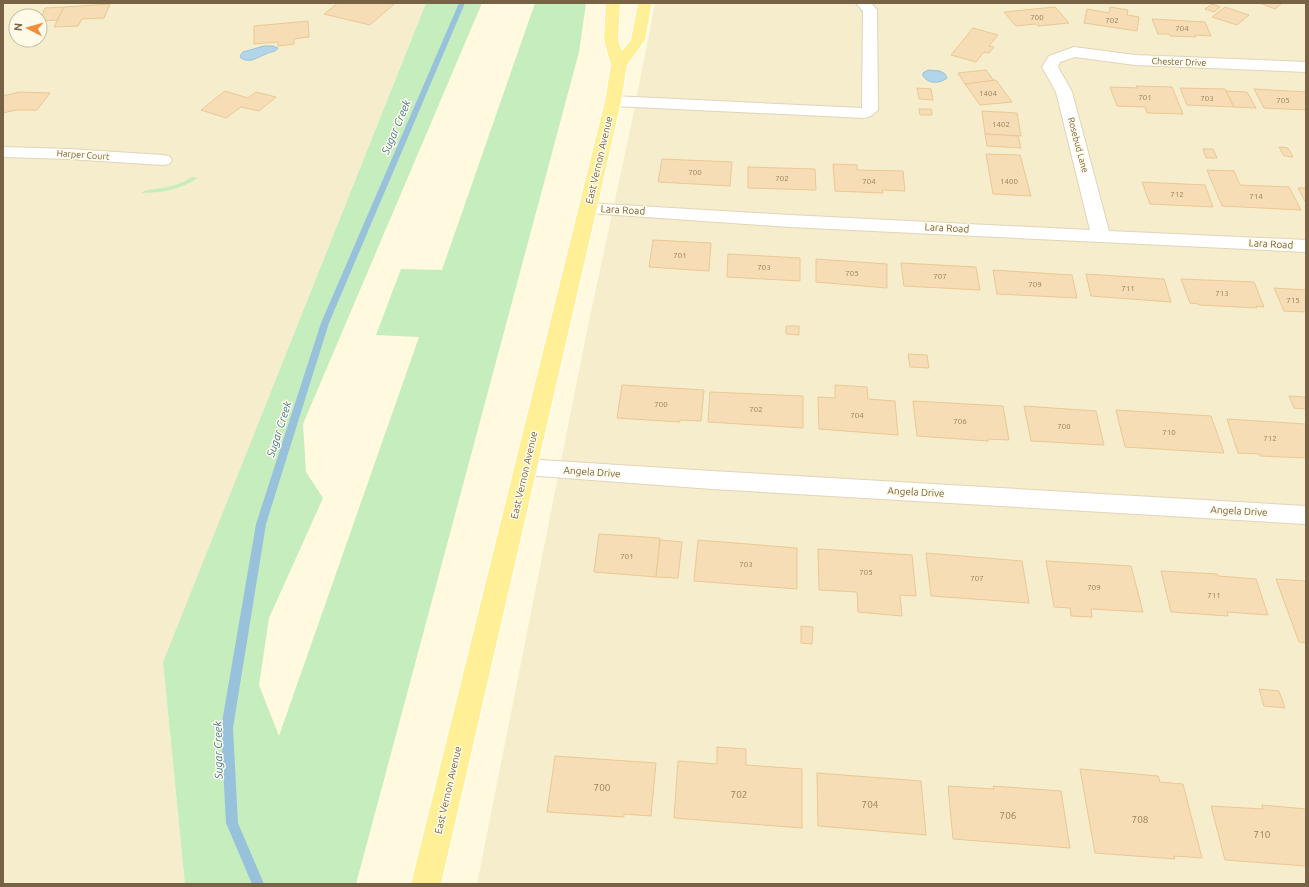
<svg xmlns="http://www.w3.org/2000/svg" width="1309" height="887" viewBox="0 0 1309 887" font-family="Ubuntu,sans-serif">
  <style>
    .residential { fill: #f6edcd; fill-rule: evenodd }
    .green { fill: #c6edbd }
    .water { fill: #b3d5e9; stroke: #98c2dc }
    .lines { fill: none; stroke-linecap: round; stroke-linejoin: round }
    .stream { fill: #98c2dc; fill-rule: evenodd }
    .building { fill: #f6ddb5; stroke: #eac894 }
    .minor-casing { stroke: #e1d4b8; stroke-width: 2 }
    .major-casing { stroke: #fff; stroke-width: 2 }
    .minor { fill: #fff; fill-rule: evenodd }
    .major { fill: #ffef96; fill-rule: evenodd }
    .labels { text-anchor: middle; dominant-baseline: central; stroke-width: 3; stroke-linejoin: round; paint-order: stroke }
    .number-label { font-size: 8px; fill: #978161 }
    .far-street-label { font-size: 9px; fill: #776245; stroke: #fffbe8 }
    .street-label { font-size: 10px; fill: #776245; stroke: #fffbe8 }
    .near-number-label { font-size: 10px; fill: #978161 }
    .water-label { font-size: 11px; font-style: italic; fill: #41799b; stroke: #fffbe8 }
  </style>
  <rect width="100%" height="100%" fill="#fef9df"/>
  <g class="residential">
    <path d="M3 3H426L163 662 185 884H3ZM16 16H40V40H16Z"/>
    <path d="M655 3H1306V884H477L588 326 633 116Z"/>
  </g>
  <g class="green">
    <path d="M426 3H482L303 424 306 472 323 498 269 618 259 685 279 736 419 337 376 335 401 269 442 270 535 3H586L579 52 356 884H185L163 662Z"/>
    <path d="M192 177 198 178C181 189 162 193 141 193 148 188 155 190 163 188 173 186 183 183 192 177Z"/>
  </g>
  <g class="water">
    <path d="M264 46H273L278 48C275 53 271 51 266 54 257 57 251 64 241 58L240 56 243 52Z"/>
    <path d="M928 70 940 71 945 74 947 78C940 84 928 84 923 76V73Z"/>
  </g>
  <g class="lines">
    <path class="stream" d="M459 3H465L329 323 266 524 233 728 238 823 264 884H252L226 823 221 728 256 524 321 323Z"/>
  </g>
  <g class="building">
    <path d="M338 3H388L394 4 370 25 324 14Z"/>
    <path d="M1260 3H1282L1275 9Z"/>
    <path d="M110 4 104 18 82 19 78 26 54 27 64 7Z"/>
    <path d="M1212 4 1220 7 1214 12 1205 9Z"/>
    <path d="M64 7 57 20 40 21 45 8Z"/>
    <path d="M1055 7 1069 23 1038 26 1036 24 1016 26 1004 12Z"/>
    <path d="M1110 7 1128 10 1127 15 1139 17 1137 31 1084 23 1087 9 1109 13Z"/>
    <path d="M1225 7 1249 15 1237 25 1212 17Z"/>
    <path d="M1152 19 1205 22 1211 36 1195 35 1196 37 1170 36 1169 34H1158Z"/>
    <path d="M308 21 309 37 294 39V44L278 46V42L254 44V26Z"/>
    <path d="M973 28 998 35 989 46 994 47 989 53 984 52 976 62 951 55Z"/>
    <path d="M986 70 994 81 965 84 958 73Z"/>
    <path d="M996 80 1012 102 980 105 965 84Z"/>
    <path d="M1136 86 1172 87 1183 114 1147 113 1145 107 1117 106 1110 87 1138 88Z"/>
    <path d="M917 88 931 89 933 100 919 99Z"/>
    <path d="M1180 88 1225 89 1234 107 1187 105Z"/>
    <path d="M1254 89 1306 92V110L1264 108Z"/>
    <path d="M225 91 248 98 256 92 276 97 259 111 241 107 226 118 201 110Z"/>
    <path d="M1226 91 1247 92 1256 108 1234 107Z"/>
    <path d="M19 92 50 93 37 110H16L3 113V96Z"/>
    <path d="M919 109H931L932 115H920Z"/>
    <path d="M982 111 1017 113 1021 136 985 134Z"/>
    <path d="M985 134 1018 136 1021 148 987 146Z"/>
    <path d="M1279 147 1288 148 1293 157 1284 156Z"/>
    <path d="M1203 149H1213L1217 158H1206Z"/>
    <path d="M986 154 1020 155 1031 196 993 194Z"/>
    <path d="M662 159 732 162 730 186 658 182Z"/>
    <path d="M833 164 857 165V170L903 171 905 191 882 190 883 193 835 191Z"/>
    <path d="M748 167 815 169 816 190 748 188Z"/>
    <path d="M1207 170 1234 171 1240 185 1289 187 1301 210 1222 206Z"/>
    <path d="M1142 182 1205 185 1213 207 1150 204Z"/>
    <path d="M1298 188H1306V203Z"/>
    <path d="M653 240 711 243 709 271 649 267Z"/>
    <path d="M728 254 800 258V281L727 277Z"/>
    <path d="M816 259 887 264V288L816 282Z"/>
    <path d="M901 263 976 267 980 290 904 286Z"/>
    <path d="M993 270 1072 275 1077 298 997 294Z"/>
    <path d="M1086 274 1164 279 1171 302 1091 296Z"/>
    <path d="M1181 279 1254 282 1264 307 1256 306 1257 308 1199 305 1198 304 1190 303Z"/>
    <path d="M1274 288 1306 290V312L1284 311Z"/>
    <path d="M786 326H799V335L786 334Z"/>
    <path d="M908 354 927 355 929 368 910 367Z"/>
    <path d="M622 385 704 390 701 421 680 420V422L617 418Z"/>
    <path d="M835 385 867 387 868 399 895 401 898 435 819 429 818 397 835 398Z"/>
    <path d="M710 392 803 396V428L708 422Z"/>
    <path d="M1289 396 1305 397 1306 409 1294 408Z"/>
    <path d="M913 401 1003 406 1009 440 988 439V441L917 436Z"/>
    <path d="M1024 406 1096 411 1104 445 1031 441Z"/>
    <path d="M1116 410 1211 416 1224 453 1125 447Z"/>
    <path d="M1227 419 1306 424V458L1260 456V454L1238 453Z"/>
    <path d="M599 534 660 538 656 577 594 572Z"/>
    <path d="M660 540 682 542 678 578 656 577Z"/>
    <path d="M698 540 797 548V589L694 581Z"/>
    <path d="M818 549 912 555 916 596 900 595 902 616 858 612 857 592 819 590Z"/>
    <path d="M926 553 1022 561 1029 603 931 596Z"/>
    <path d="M1046 561 1131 566 1143 612 1091 609 1092 617 1071 616 1070 608 1054 607Z"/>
    <path d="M1161 571 1217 574 1218 576 1256 579 1268 615 1227 612 1228 616 1171 612Z"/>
    <path d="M1276 579 1306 581V643L1299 642Z"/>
    <path d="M801 626 813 627 812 644 801 643Z"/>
    <path d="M1259 689 1279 691 1285 708 1264 706Z"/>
    <path d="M717 747 746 749V765L802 769V828L674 818 678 761 717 764Z"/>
    <path d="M555 756 656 763 651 816 624 814V817L547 812Z"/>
    <path d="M1080 769 1158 776 1160 782 1183 784 1202 858 1174 856 1175 859 1095 853Z"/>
    <path d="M817 773 921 781 926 835 818 826Z"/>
    <path d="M948 786 994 789 993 786 1061 791 1070 848 953 839Z"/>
    <path d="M1262 805 1306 809V866L1225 860 1211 806 1263 809Z"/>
  </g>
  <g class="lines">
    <defs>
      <g id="minor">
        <path d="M856 3H871L877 10 878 110 871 116 865 118 613 106 607 104 605 101 607 98 613 96 862 108 863 11Z"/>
        <path d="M1074 47 1135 55 1306 62V72L1135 65 1075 57 1060 62 1058 67 1072 92 1109 231 1306 240V252L790 227 588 213 582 212 579 208 582 204 588 203 790 215 1090 230 1056 92 1042 67 1049 56Z"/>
        <path d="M3 147 69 149 163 155 169 156 172 160 169 164 163 165 69 159 3 157Z"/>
        <path d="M525 459 712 471 1306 506V524L712 489 525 475 517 473 514 467 517 461Z"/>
      </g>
      <path id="major" d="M606 3H620L618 40 622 51 631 40 638 3H652L645 40 627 65 621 101 597 208 441 884H411L605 101 611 65 604 40Z"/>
    </defs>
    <use href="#minor" class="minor-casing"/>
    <use href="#major" class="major-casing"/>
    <use href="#minor" class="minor"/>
    <use href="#major" class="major"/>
  </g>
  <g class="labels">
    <g class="number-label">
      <text x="1037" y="17">700</text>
      <text x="1112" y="20">702</text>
      <text x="1182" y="28">704</text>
      <text x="988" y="93">1404</text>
      <text x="1145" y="97">701</text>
      <text x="1207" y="98">703</text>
      <text x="1283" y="100">705</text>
      <text x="1001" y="124">1402</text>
      <text x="695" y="172">700</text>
      <text x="782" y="178">702</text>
      <text x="869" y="181">704</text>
      <text x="1009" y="181">1400</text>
      <text x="1177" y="194">712</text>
      <text x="1256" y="196">714</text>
      <text x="680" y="255">701</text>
      <text x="764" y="267">703</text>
      <text x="852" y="273">705</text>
      <text x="940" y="276">707</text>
      <text x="1035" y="284">709</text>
      <text x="1128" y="288">711</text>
      <text x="1222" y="293">713</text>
      <text x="1293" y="300">715</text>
      <text x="661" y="404">700</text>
      <text x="756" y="409">702</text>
      <text x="857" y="415">704</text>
      <text x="960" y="421">706</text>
      <text x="1064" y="426">708</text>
      <text x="1169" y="432">710</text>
      <text x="1270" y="438">712</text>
      <text x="627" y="556">701</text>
      <text x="746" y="564">703</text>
      <text x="866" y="572">705</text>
      <text x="977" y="578">707</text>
      <text x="1094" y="587">709</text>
      <text x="1214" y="595">711</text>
    </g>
    <g class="far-street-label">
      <text transform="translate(1179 62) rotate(2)">Chester Drive</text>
      <text transform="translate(1078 145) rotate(75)">Rosebud Lane</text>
      <text transform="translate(83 155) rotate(4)">Harper Court</text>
    </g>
    <g class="street-label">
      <text transform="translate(599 160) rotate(-77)">East Vernon Avenue</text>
      <text transform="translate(623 210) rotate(3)">Lara Road</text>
      <text transform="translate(947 228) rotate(3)">Lara Road</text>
      <text transform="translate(1271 244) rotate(3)">Lara Road</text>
      <text transform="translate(592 472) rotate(4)">Angela Drive</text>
      <text transform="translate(524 475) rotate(-77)">East Vernon Avenue</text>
      <text transform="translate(916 492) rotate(3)">Angela Drive</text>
      <text transform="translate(1239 511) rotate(3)">Angela Drive</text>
      <text transform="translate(448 790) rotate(-77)">East Vernon Avenue</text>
    </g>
    <g class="near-number-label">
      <text x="602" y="787">700</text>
      <text x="739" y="794">702</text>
      <text x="870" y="804">704</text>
      <text x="1008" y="815">706</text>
      <text x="1140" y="819">708</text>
      <text x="1262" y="834">710</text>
    </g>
    <g class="water-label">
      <text transform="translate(396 127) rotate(-67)">Sugar Creek</text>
      <text transform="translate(279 429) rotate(-72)">Sugar Creek</text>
      <text transform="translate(218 750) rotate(-91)">Sugar Creek</text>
    </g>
  </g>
  <rect width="1309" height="887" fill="none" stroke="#776245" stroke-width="8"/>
  <g transform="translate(28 28) rotate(276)"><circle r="19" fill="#fffbe8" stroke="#c9bea7"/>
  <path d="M0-3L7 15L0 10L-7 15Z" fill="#f38d39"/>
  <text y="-6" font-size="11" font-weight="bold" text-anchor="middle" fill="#776245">N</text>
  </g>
</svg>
